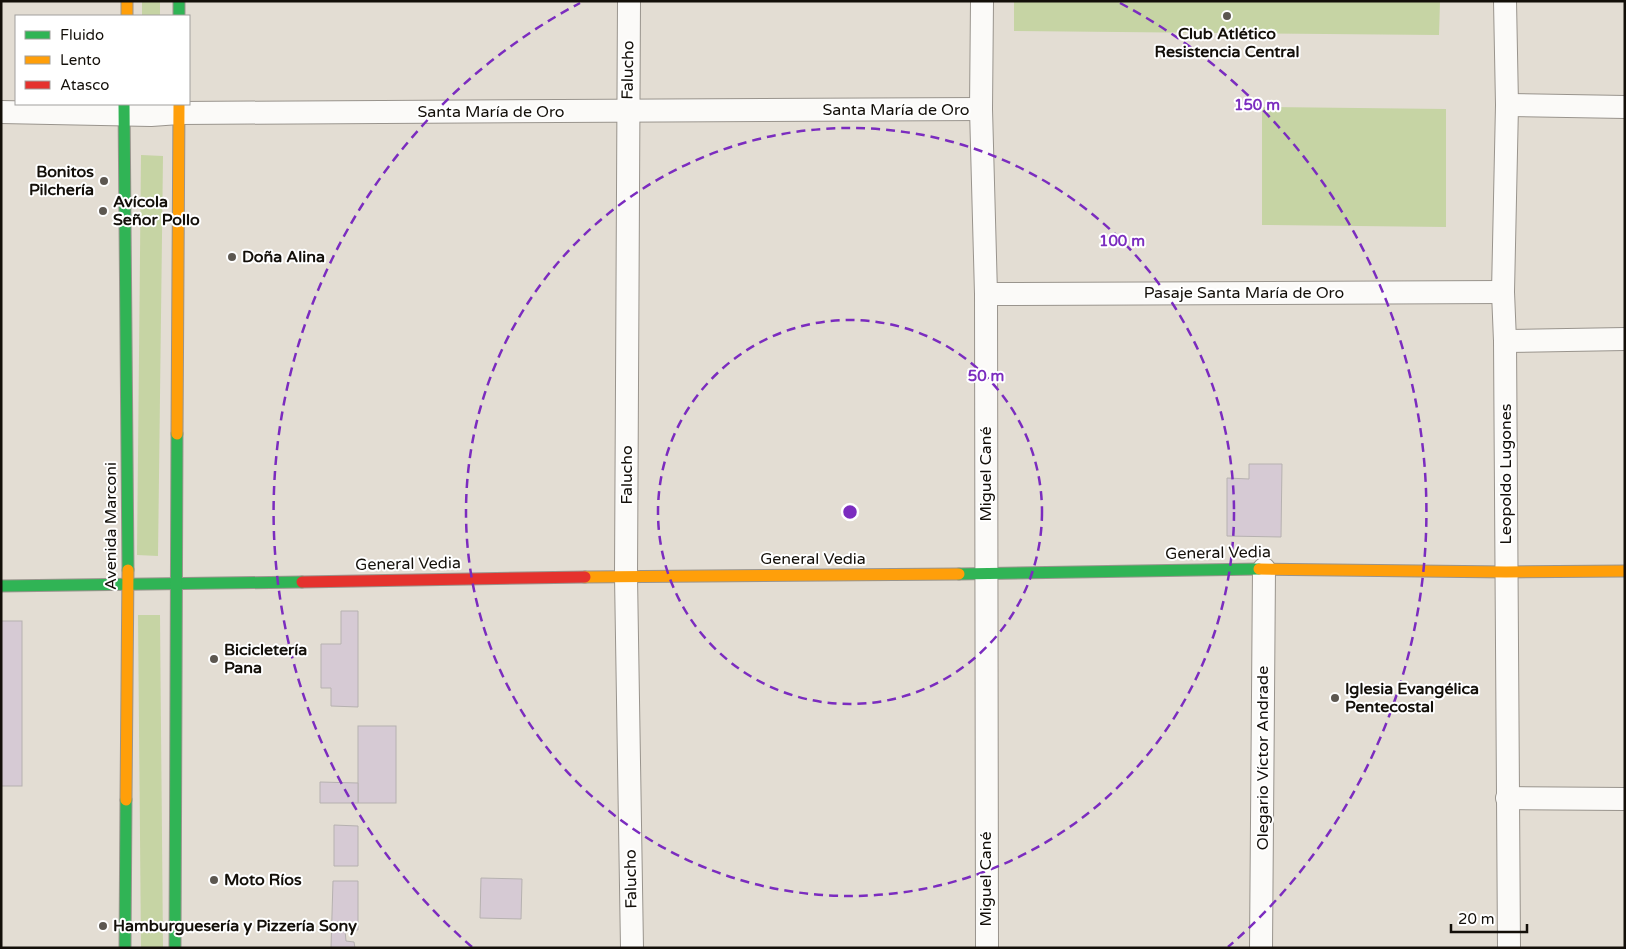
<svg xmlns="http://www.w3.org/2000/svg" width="1626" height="949" viewBox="0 0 1626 949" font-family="'Varela Round',sans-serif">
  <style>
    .green { fill: #c6d4a4 }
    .building { fill: #d6cad4; stroke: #b6b1b0 }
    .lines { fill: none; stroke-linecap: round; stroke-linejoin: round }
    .street-casing { stroke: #99948d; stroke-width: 24 }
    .fast-casing { stroke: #99948d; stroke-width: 13 }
    .slow-casing { stroke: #99948d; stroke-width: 13 }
    .jam-casing { stroke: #99948d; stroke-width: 13 }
    .street { stroke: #fbfaf8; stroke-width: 22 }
    .fast { stroke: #30b455; stroke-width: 11 }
    .slow { stroke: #ff9f0a; stroke-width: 11 }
    .jam { stroke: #e5322d; stroke-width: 11 }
    .ring { fill: none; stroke: #7b2cbf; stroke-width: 2.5; stroke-dasharray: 9 6 }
    .poi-dot { fill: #5c5750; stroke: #fff; stroke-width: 2 }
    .labels { text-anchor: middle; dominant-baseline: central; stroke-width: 4; stroke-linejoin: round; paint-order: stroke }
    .poi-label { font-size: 16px; font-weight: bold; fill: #130f09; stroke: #fff; text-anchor: start }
    .street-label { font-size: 16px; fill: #130f09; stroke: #fff }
    .centre { fill: #7b2cbf; stroke: #fff; stroke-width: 2.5 }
    .ring-label { font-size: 15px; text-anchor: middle; font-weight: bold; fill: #7b2cbf; stroke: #fff; stroke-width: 4; stroke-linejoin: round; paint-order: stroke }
  </style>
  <rect width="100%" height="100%" fill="#e3ddd3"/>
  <g class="green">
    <rect x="142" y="1" width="18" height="15"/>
    <path d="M1014 1H1440L1439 35 1014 31Z"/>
    <path d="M1262 107 1446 109V227L1262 225Z"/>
    <path d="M141 155 163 156 158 556 137 555Z"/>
    <path d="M138 615H160L163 948H141Z"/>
  </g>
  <g class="building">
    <path d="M1249 464H1282L1281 537 1227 536V478L1249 479Z"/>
    <path d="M341 611H358V707L331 706V688H321V644H341Z"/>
    <rect x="1" y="621" width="21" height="165"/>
    <rect x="358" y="726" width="38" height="77"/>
    <path d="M320 782 358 783V803H320Z"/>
    <path d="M334 825 358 826V866H334Z"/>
    <path d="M481 878 522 879 521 919 480 918Z"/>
    <path d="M333 881H358V930H345L346 941 354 942 355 948H331Z"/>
  </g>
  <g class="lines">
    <defs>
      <g id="street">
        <path d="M629 1 626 576 632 948"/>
        <path d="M982 1 981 109 986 294 987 948"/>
        <path d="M1505 1 1507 105 1503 292 1505 341 1509 948"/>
        <path d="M1507 105 1625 107"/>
        <path d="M1 112 151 115 179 113 981 109"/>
        <path d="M986 294 1503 292"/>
        <path d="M1505 341 1625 339"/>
        <path d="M1507 798 1625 799"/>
        <path d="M1261 948 1264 569"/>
      </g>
      <g id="fast">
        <path d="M179 1V16"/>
        <path d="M124 104 128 570"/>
        <path d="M959 574 1259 569"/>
        <path d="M1 586 302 582"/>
        <path d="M125 948 126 800"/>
        <path d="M175 948 177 434"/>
      </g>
      <g id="slow">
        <path d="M127 1V16"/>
        <path d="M177 434 179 104"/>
        <path d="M1259 569 1506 572 1625 571"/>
        <path d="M585 577 959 574"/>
        <path d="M126 800 128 570"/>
      </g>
      <path id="jam" d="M302 582 585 577"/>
    </defs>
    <use href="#street" class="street-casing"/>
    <use href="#fast" class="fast-casing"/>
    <use href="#slow" class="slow-casing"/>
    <use href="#jam" class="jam-casing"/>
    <use href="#street" class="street"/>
    <use href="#fast" class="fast"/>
    <use href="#slow" class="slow"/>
    <use href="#jam" class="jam"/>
  </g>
  <g class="ring">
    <circle cx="850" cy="512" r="192"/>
    <circle cx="850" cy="512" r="384"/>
    <path d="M472 947A576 576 0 0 1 580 3M1120 3A576 576 0 0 1 1228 947"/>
  </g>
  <g class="poi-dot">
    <circle cx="1227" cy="16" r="5"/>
    <circle cx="104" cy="181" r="5"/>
    <circle cx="103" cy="211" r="5"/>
    <circle cx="232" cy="257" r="5"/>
    <circle cx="214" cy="659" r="5"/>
    <circle cx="1335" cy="698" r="5"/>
    <circle cx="214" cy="880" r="5"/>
    <circle cx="103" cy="926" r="5"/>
  </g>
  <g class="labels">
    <g class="poi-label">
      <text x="1227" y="34" text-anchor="middle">Club Atlético<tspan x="1227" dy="18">Resistencia Central</tspan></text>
      <text x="94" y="172" text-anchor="end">Bonitos<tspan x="94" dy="18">Pilchería</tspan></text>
      <text x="113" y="202">Avícola<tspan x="113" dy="18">Señor Pollo</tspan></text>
      <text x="242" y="257">Doña Alina</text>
      <text x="224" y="650">Bicicletería<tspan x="224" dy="18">Pana</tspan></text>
      <text x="1345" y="689">Iglesia Evangélica<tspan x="1345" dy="18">Pentecostal</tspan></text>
      <text x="224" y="880">Moto Ríos</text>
      <text x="113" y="926">Hamburguesería y Pizzería Sony</text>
    </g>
    <g class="street-label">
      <text transform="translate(628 70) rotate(-89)">Falucho</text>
      <text x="896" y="110">Santa María de Oro</text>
      <text x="491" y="112">Santa María de Oro</text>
      <text x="1244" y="293">Pasaje Santa María de Oro</text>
      <text transform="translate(986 474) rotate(-90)">Miguel Cané</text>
      <text transform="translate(1506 474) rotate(-90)">Leopoldo Lugones</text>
      <text transform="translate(627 475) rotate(-90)">Falucho</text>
      <text transform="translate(111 526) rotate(-90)">Avenida Marconi</text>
      <text transform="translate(1218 553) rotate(-1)">General Vedia</text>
      <text x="813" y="559">General Vedia</text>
      <text transform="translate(408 564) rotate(-1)">General Vedia</text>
      <text transform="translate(1263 758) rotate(-90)">Olegario Víctor Andrade</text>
      <text transform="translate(631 879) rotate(-91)">Falucho</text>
      <text transform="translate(986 879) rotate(-90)">Miguel Cané</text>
    </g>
  </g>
  <circle cx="850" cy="512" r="8" class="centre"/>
  <g class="ring-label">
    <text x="1257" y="110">150 m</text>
    <text x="1122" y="246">100 m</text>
    <text x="986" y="381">50 m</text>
  </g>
  <rect width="1626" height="949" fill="none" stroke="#130f09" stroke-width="5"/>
  <rect x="15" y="15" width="175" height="90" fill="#ffffff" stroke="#a19f9d"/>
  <rect x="25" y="31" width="25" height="8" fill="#30b455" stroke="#a19f9d"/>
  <text x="60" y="40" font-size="15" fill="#130f09">Fluido</text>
  <rect x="25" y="56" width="25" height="8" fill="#ff9f0a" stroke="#a19f9d"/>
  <text x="60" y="65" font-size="15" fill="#130f09">Lento</text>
  <rect x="25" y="81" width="25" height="8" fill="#e5322d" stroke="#a19f9d"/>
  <text x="60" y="90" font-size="15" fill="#130f09">Atasco</text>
  <path d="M1451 924v8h76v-8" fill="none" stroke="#130f09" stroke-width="2.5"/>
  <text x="1458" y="924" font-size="15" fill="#130f09" stroke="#ffffff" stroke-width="4" paint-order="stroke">20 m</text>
</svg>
